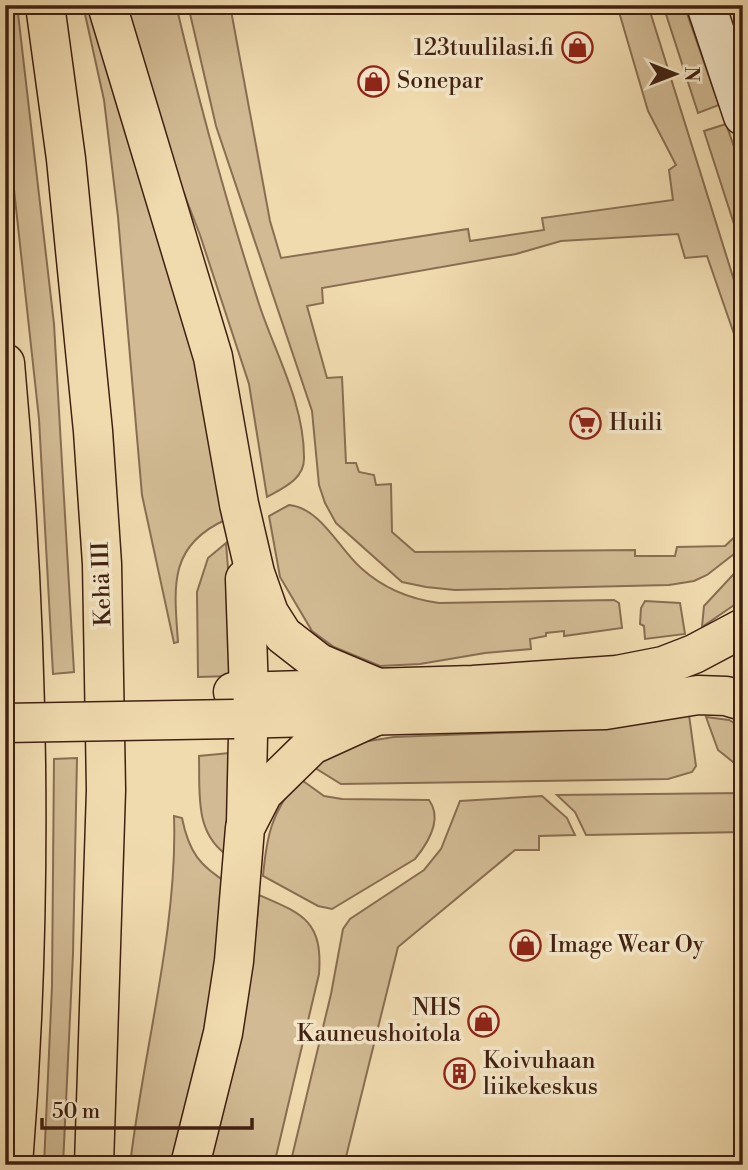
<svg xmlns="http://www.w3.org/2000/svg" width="748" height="1170" viewBox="0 0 748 1170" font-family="'Libre Bodoni',serif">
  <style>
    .green { fill: #d2bb94; stroke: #896e52; stroke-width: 2 }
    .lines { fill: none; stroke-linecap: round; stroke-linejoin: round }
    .secondary-casing { stroke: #402111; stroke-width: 41 }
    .highway-casing { stroke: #402111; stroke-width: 41 }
    .secondary { stroke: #f5e8cb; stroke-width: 38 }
    .highway { stroke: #f0dbaf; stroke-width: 38 }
    .highway-bridge-casing { stroke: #402111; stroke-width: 41; stroke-linecap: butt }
    .highway-bridge { stroke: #f0dbaf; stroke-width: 38 }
    .labels { text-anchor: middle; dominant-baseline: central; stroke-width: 7; stroke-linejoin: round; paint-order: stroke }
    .poi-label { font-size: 23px; fill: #402111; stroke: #f5e8cb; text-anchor: start }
    .street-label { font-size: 23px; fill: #402111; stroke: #f5e8cb }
  </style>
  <rect width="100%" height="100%" fill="#f0dbaf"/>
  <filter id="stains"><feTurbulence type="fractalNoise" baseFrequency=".00286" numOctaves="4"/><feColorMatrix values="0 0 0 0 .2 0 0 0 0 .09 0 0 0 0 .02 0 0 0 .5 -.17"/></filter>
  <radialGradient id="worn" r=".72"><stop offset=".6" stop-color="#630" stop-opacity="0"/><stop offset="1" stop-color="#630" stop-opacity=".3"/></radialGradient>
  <g class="green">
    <path d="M5 5H17L54 324 74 672 53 674 39 419 5 107Z"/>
    <path d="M83 5H94L184 293 225 520C168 546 174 587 178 642L174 643 142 495 118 217 104 100Z"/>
    <path d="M120 5H176C200 106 227 205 259 304 275 353 304 403 304 457 305 479 283 488 267 497L249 384 200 235 155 118Z"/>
    <path d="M188 5H230L270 221 281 258 468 229 470 241 544 230 542 218 673 200 669 170 676 165 648 111 617 5H648L743 309V341L734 334 707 256 685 258 678 234 561 241 516 254 322 288 323 303 307 306 327 378 342 377 346 463H356L359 472 374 475 376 485 391 484 392 532 415 552 635 550V556H675L677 547 725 546 743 529V547L707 575 694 581 669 585 455 590 426 587 402 582 336 523 325 503 319 485 312 411 216 126Z"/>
    <path d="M663 5H684L719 105 698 113Z"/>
    <path d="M726 124 743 172V252L704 131Z"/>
    <path d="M289 505C321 508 339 549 361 568 384 589 409 599 439 603L614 600 619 603 622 628 564 636V631L546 633V636L530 639 531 649 485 653 420 664 380 666 334 647 312 631 280 577 269 516Z"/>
    <path d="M226 543 235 657 233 676 198 677 197 592 208 558Z"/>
    <path d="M743 564V599L702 627 704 606Z"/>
    <path d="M645 601 680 603 685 634 645 639 644 626 640 624 641 608Z"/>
    <path d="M689 715 696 766 692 772 668 779 341 784 312 766 356 743 394 737 553 731 657 721Z"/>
    <path d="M706 717 729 720 743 728V770L718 750Z"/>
    <path d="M229 753 230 857C194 835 200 794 199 756Z"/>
    <path d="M77 758 73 954 63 1165H44L52 986 54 759Z"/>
    <path d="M299 778 324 796 342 799 429 800C443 819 428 843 415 859L332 909 318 906 263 876C267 832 272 814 299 778Z"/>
    <path d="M743 793V832L586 835 575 812 557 795Z"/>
    <path d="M542 796 567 818 575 835 539 836V850H515L398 947 344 1165H290L331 994 343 929 350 919 424 870 441 849 460 801Z"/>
    <path d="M174 816 182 818C189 853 200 866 229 884L215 998 177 1165H130C143 1052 178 928 174 816Z"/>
    <path d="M259 895C303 914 323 921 319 974L274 1165H207C229 1076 253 987 259 895Z"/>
  </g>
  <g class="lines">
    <defs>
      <path id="secondary" d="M706 5 743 116"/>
      <g id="highway">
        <path d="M45 5 66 159 93 431 102 564 106 790 94 1165"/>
        <path d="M107 5 213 357 239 504 255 573 269 613 283 635 319 663 376 687"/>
        <path d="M5 363C29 627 34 900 13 1165"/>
        <path d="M245 579 249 692 246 823"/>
        <path d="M233 692 473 685 617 675 663 666 694 654 743 628"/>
        <path d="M234 719 605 710 698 695 726 696 743 701"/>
        <path d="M190 1165 223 1033 234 961 245 828 263 793 312 745 378 715"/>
      </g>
    </defs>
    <use href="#secondary" class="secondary-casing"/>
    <use href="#highway" class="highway-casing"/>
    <use href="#secondary" class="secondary"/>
    <use href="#highway" class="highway"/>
    <defs>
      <path id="highway-bridge" d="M5 723 234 719"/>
    </defs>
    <use href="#highway-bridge" class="highway-bridge-casing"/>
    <use href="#highway-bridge" class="highway-bridge"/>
  </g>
  <defs>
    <symbol id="shop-ring" viewBox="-11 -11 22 22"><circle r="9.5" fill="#f5e8cb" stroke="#8f2418" stroke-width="1.5"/><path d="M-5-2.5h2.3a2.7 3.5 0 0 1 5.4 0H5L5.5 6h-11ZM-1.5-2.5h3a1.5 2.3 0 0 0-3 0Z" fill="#8f2418"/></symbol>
    <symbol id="supermarket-ring" viewBox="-11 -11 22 22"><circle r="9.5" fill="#f5e8cb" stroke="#8f2418" stroke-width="1.5"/><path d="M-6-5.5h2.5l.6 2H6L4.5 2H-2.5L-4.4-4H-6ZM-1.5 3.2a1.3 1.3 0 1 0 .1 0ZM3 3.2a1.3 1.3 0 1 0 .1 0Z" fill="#8f2418"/></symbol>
    <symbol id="building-ring" viewBox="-11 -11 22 22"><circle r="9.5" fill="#f5e8cb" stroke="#8f2418" stroke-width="1.5"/><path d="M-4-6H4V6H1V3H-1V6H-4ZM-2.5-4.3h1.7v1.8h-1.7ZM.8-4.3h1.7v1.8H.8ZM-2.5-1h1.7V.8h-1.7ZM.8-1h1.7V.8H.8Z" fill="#8f2418"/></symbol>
  </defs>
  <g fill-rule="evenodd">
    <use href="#shop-ring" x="560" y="30" width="35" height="35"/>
    <use href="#shop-ring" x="356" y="64" width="35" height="35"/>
    <use href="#supermarket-ring" x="568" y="406" width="35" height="35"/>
    <use href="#shop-ring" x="508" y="928" width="35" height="35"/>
    <use href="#shop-ring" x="466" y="1004" width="35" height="35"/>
    <use href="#building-ring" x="442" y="1056" width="35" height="35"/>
  </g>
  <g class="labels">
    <g class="poi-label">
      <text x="554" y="48" text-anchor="end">123tuulilasi.fi</text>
      <text x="397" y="81">Sonepar</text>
      <text x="609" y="423">Huili</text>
      <text x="549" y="945">Image Wear Oy</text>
      <text x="461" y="1008" text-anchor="end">NHS<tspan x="461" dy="26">Kauneushoitola</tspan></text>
      <text x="483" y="1061">Koivuhaan<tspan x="483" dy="26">liikekeskus</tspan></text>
    </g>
    <g class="street-label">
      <text transform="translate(102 584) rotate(-92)">Kehä III</text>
    </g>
  </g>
  <rect width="748" height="1170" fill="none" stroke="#f0dbaf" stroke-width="28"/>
  <rect x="7" y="7" width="734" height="1156" fill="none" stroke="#402111" stroke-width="3.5"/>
  <rect x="14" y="14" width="720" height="1142" fill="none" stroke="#402111" stroke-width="2"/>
  <g transform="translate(675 74) rotate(90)" stroke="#f5e8cb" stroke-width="5" paint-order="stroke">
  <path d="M0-5L12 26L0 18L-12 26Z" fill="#402111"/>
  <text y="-10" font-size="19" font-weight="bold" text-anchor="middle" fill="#402111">N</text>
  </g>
  <path d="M42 1118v10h210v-10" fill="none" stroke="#402111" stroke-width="3.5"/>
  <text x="52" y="1118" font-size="21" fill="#402111" stroke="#f5e8cb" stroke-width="5" paint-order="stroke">50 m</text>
  <rect width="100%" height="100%" filter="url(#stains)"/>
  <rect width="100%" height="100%" fill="url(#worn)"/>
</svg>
